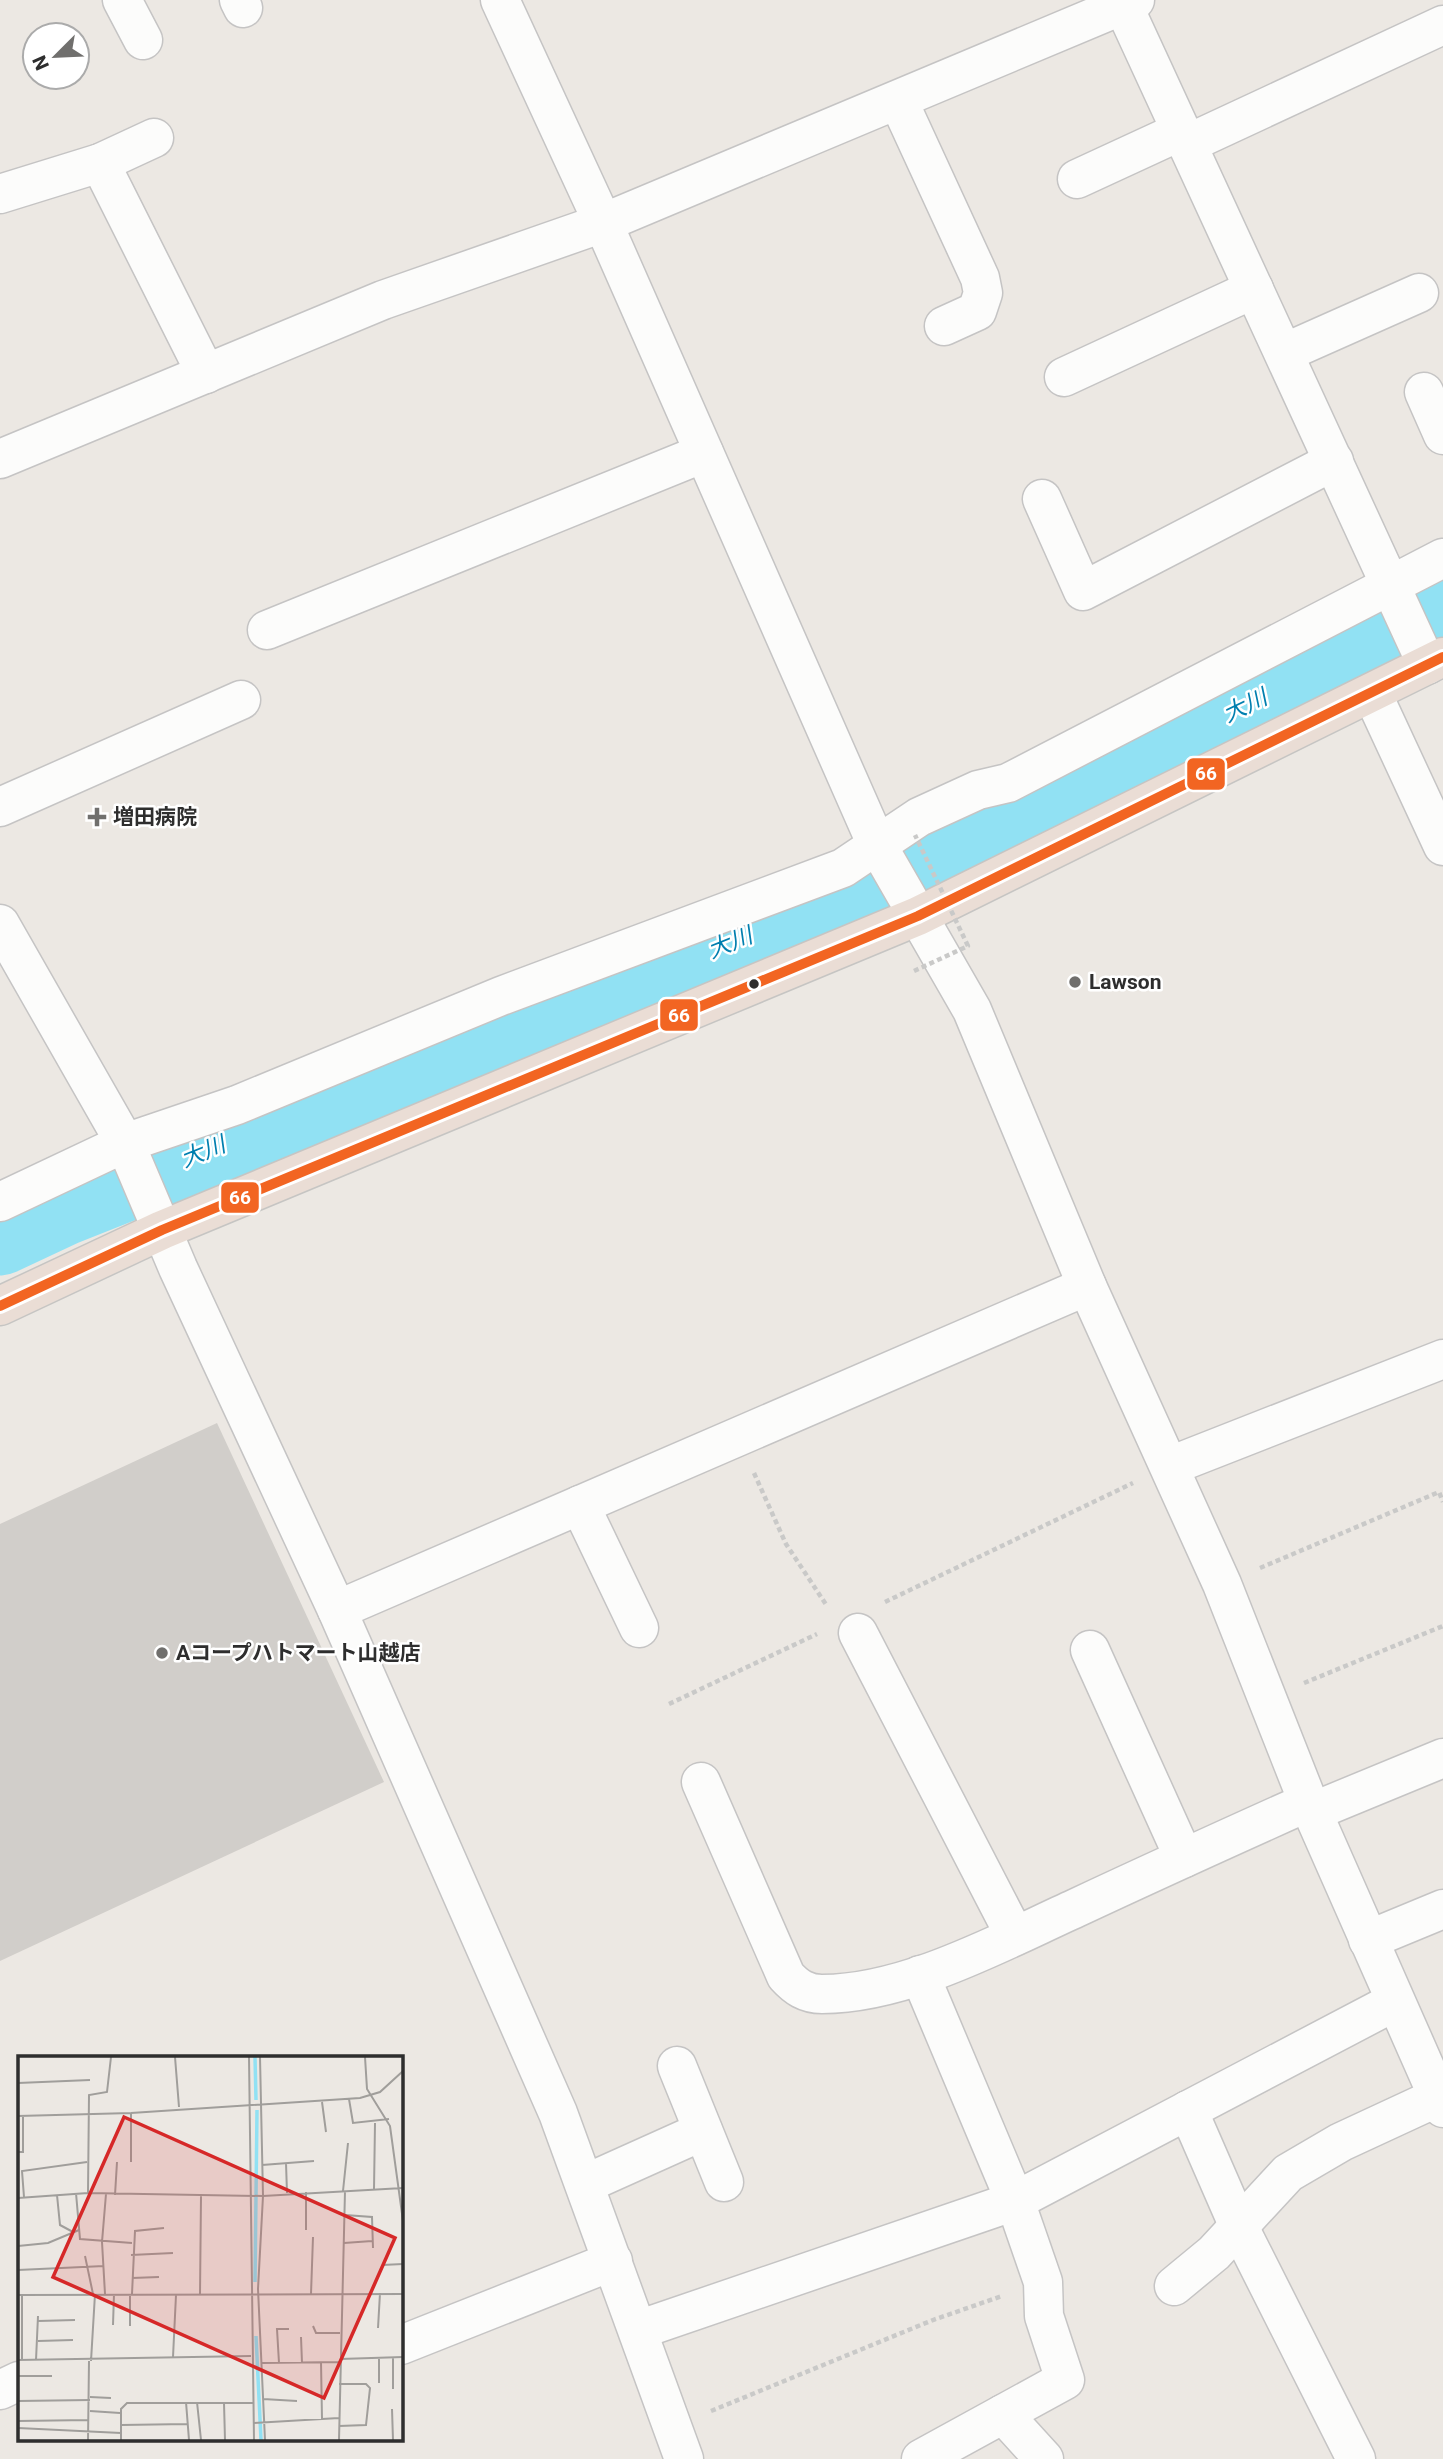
<svg xmlns="http://www.w3.org/2000/svg" width="1443" height="2459" viewBox="0 0 1443 2459" font-family="Roboto,'Noto Sans JP',sans-serif">
  <style>
    .lines { fill: none; stroke-linecap: round; stroke-linejoin: round }
    .river { stroke: #91e1f3; stroke-width: 77 }
    .building { fill: #d1ceca }
    .minor-casing { stroke: #c5c4c4; stroke-width: 41 }
    .highway-casing { stroke: #c6c5c3; stroke-width: 41 }
    .path { stroke: #c9c9c8; stroke-width: 4.5; stroke-dasharray: 5 3.5; stroke-linecap: butt }
    .minor { stroke: #fcfcfb; stroke-width: 38 }
    .highway { stroke: #eaddd5; stroke-width: 38 }
    .path-bridge { stroke: #c9c9c8; stroke-width: 4.5; stroke-dasharray: 5 3.5; stroke-linecap: butt }
    .bus-1-casing { stroke: #fff; stroke-width: 16 }
    .bus-1 { stroke: #f26522; stroke-width: 10 }
    .poi-dot { fill: #706f6d; stroke: #fff; stroke-width: 2.5 }
    .bus-dot { fill: #2e2e2e; stroke: #fff; stroke-width: 2.5 }
    .labels { text-anchor: middle; dominant-baseline: central; stroke-width: 5; stroke-linejoin: round; paint-order: stroke }
    .poi-label { font-size: 21px; font-weight: bold; fill: #2e2e2e; stroke: #fff; text-anchor: start }
    .water-label { font-size: 23px; font-style: italic; fill: #007faf; stroke: #fff }
    .inset-river { fill: none; stroke: #91e1f3; stroke-width: 3.5 }
    .inset-road { fill: none; stroke: #a09e9b; stroke-width: 2 }
    .view { fill: #d62828; fill-opacity: 0.15; stroke: #d62828; stroke-width: 3.5 }
    .inset-edge { fill: none; stroke: #2e2e2e; stroke-width: 3.5 }
    .line-badge { stroke: #fff; stroke-width: 2.5 }
    .badge-label { font-size: 19px; text-anchor: middle; font-weight: bold; fill: #fff }
  </style>
  <rect width="100%" height="100%" fill="#ece8e3"/>
  <g class="lines">
    <path class="river" d="M0 1237 64 1207 855 893 1443 611"/>
  </g>
  <path class="building" d="M217 1423 384 1782 0 1961V1524Z"/>
  <g class="lines">
    <defs>
      <g id="minor">
        <path d="M122 0 143 40"/>
        <path d="M239 0 243 8"/>
        <path d="M500 0 603 223 876 843 972 1010 1087 1286 1222 1584 1308 1802 1443 2108"/>
        <path d="M1123 5 1427 665"/>
        <path d="M898 100 980 278 983 293 977 311 944 326"/>
        <path d="M1187 144 1443 25"/>
        <path d="M100 163 206 374"/>
        <path d="M1077 179 1181 131"/>
        <path d="M0 194 100 163 154 138"/>
        <path d="M1284 353 1419 293"/>
        <path d="M1064 377 1254 289"/>
        <path d="M1424 392 1443 435"/>
        <path d="M0 459 383 300 603 223 1135 0"/>
        <path d="M1042 499 1083 591 1334 461"/>
        <path d="M267 630 704 453"/>
        <path d="M1372 693 1443 846"/>
        <path d="M0 807 241 700"/>
        <path d="M0 924 125 1143 178 1268 337 1610 558 2113 684 2459"/>
        <path d="M0 1202 125 1143 237 1105 501 996 843 868 919 817 978 790 1008 783 1443 558"/>
        <path d="M1170 1466 1443 1359"/>
        <path d="M580 1505 639 1628"/>
        <path d="M337 1610 1087 1286"/>
        <path d="M858 1633 1015 1936"/>
        <path d="M1090 1650 1184 1858"/>
        <path d="M701 1782 786 1976C796 1987 806 1994 822 1994 906 1994 1001 1942 1076 1908 1153 1872 1230 1837 1308 1802"/>
        <path d="M1312 1812 1443 1758"/>
        <path d="M1368 1940 1443 1909"/>
        <path d="M920 1975 1015 2201 1043 2282 1044 2316 1065 2380 921 2459"/>
        <path d="M677 2066 724 2182"/>
        <path d="M1188 2110 1239 2227 1356 2459"/>
        <path d="M585 2184 703 2131"/>
        <path d="M1174 2286 1214 2253 1288 2173 1341 2142 1438 2097"/>
        <path d="M638 2330 1015 2201 1394 2002"/>
        <path d="M401 2345 613 2261"/>
        <path d="M0 2390 19 2381"/>
        <path d="M1003 2414 1044 2459"/>
      </g>
      <path id="highway" d="M0 1306 162 1230 918 916 1443 657"/>
    </defs>
    <use href="#minor" class="minor-casing"/>
    <use href="#highway" class="highway-casing"/>
    <g class="path">
      <path d="M754 1473 786 1544 827 1606"/>
      <path d="M1260 1568 1439 1492 1443 1502"/>
      <path d="M885 1602 1133 1483"/>
      <path d="M1304 1683 1443 1626"/>
      <path d="M669 1704 817 1634"/>
      <path d="M711 2411 933 2320 1002 2296"/>
    </g>
    <use href="#minor" class="minor"/>
    <use href="#highway" class="highway"/>
    <path class="path-bridge" d="M914 971 968 946 915 835"/>
    <defs>
      <path id="bus-1" d="M0 1306 162 1230 918 916 1443 657"/>
    </defs>
    <use href="#bus-1" class="bus-1-casing"/>
    <use href="#bus-1" class="bus-1"/>
  </g>
  <g class="poi-dot">
    <path d="M93.5 806.5h7v7h7v7h-7v7h-7v-7h-7v-7h7z"/>
    <circle cx="1075" cy="982" r="7"/>
    <circle cx="162" cy="1653" r="7"/>
  </g>
  <circle class="bus-dot" cx="754" cy="984" r="6"/>
  <g class="labels">
    <g class="poi-label">
      <text x="113" y="817">増田病院</text>
      <text x="1089" y="982">Lawson</text>
      <text x="176" y="1653">Aコープハトマート山越店</text>
    </g>
    <g class="water-label">
      <text transform="translate(1245 706) rotate(-26)">大川</text>
      <text transform="translate(730 943) rotate(-22)">大川</text>
      <text transform="translate(203 1152) rotate(-22)">大川</text>
    </g>
  </g>
  <g transform="translate(18 2056)">
    <rect width="385" height="385" fill="#ece8e3"/>
    <path class="inset-river" d="M237 1 238 44M237 226 239 54M238 280 243 384"/>
    <path class="inset-road" d="M157 1 161 51M231 1 236 384M242 1 245 140 240 233 247 384M347 1 349 33 372 70 385 165M0 27 72 24M331 43 335 67 371 63M304 46 308 76M113 57V106M0 60 113 57 342 42 362 36 385 15M0 96H5V60M268 107 269 137M244 109 296 105M356 133 357 67M325 135 330 87M58 137 62 183 114 187M70 137 71 39 89 36 93 1M39 139 42 169 55 176M97 139 99 106M6 141 4 115 69 106M0 142 70 137 245 140 385 132M327 159 354 161 355 192M288 174V136M326 187 354 185M0 190 30 187 61 174M113 199 155 197M67 200 75 238M364 209 385 208M0 214 86 210M114 222 141 221M87 238 84 186 88 138M114 238 117 175 146 172M293 238 295 181M0 239 385 238M182 239 183 140M20 265 57 264M95 269 96 238M112 270V238M295 270 298 277H322M360 272 362 237M283 281 284 307M20 285 55 284M155 301 158 239M322 303 385 301M0 304 233 300M4 304V239M18 304 20 260M73 305 77 238M303 306 304 363M244 307 322 306M261 307 259 273H271M0 320H34M361 327V302M375 333V301M72 341 93 342M245 343 279 345M0 345 72 344M168 346 171 384M179 346 183 384M206 347 207 384M374 353 375 384M72 355 102 357M0 365 71 364M236 367 321 362M103 369 170 368M321 370 348 369 352 332 348 328H321M0 372 103 377M70 384 71 305M103 384V353L109 347H235M321 384 327 135"/>
    <path class="view" d="M106 61 377 182 306 342 35 221Z"/>
    <rect width="385" height="385" class="inset-edge"/>
  </g>
  <g class="line-badge">
    <rect x="1186" y="757" width="40" height="34" rx="7" fill="#f26522"/>
    <rect x="659" y="998" width="40" height="34" rx="7" fill="#f26522"/>
    <rect x="220" y="1181" width="40" height="33" rx="7" fill="#f26522"/>
  </g>
  <g class="badge-label">
    <text x="1206" y="780">66</text>
    <text x="679" y="1022">66</text>
    <text x="240" y="1204">66</text>
  </g>
  <g transform="translate(56 56) rotate(246)"><circle r="33" fill="#ffffff" stroke="#ababab" stroke-width="2"/>
  <path d="M0-5L12 26L0 18L-12 26Z" fill="#706f6d"/>
  <text y="-10" font-size="19" font-weight="bold" text-anchor="middle" fill="#2e2e2e">N</text>
  </g>
</svg>
